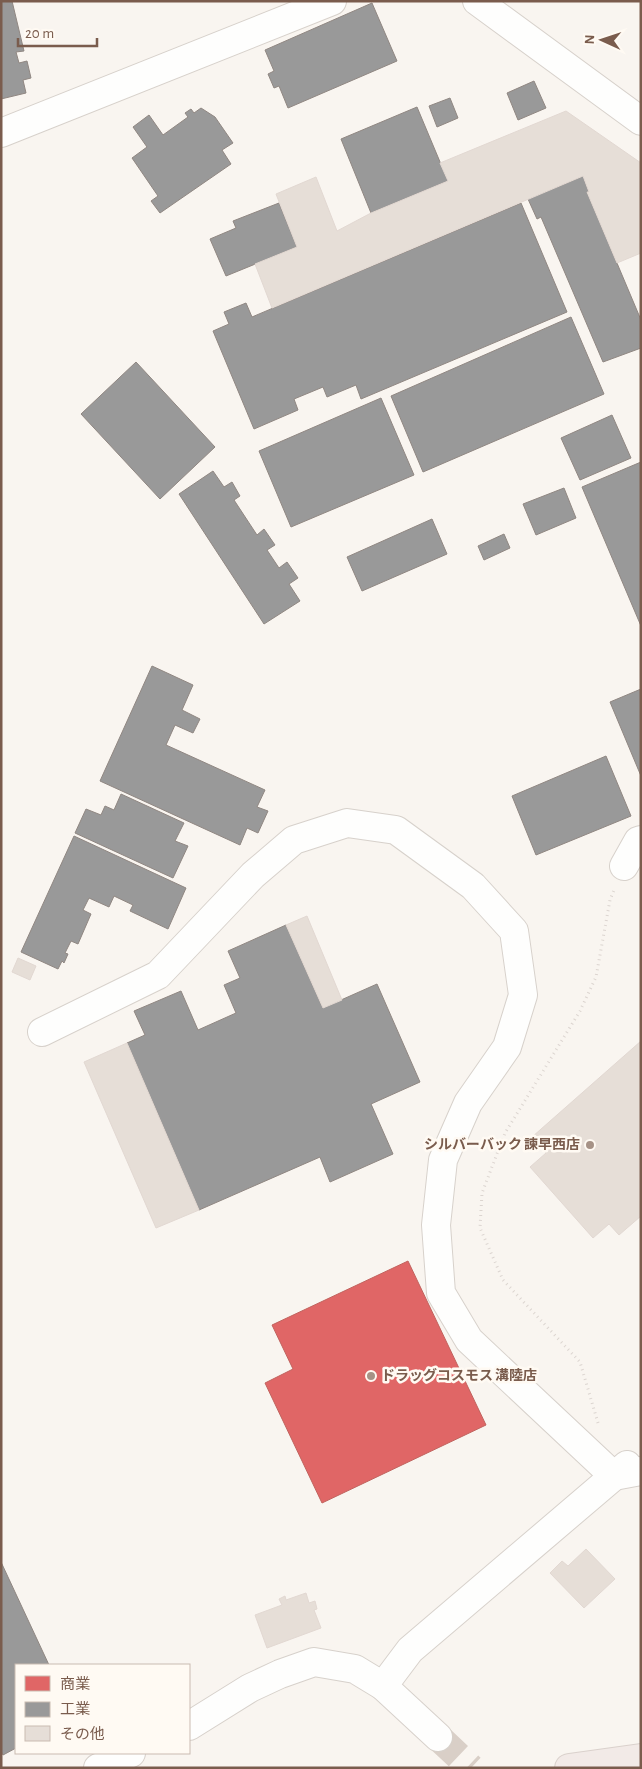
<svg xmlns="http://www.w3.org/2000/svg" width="642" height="1769" viewBox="0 0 642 1769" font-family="'Alegreya Sans','Noto Sans JP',sans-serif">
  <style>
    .shops { fill: #e06666; stroke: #c1635e }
    .industry { fill: #999; stroke: #908782 }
    .building { fill: #e6ded7; stroke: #e2d8d2 }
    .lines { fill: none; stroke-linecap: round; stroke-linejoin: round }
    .minor-tunnel { stroke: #d9cfc7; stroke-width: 28; stroke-dasharray: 28 14; stroke-linecap: butt }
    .minor-casing { stroke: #d7d1cb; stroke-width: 30 }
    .highway-casing { stroke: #dad1cc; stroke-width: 30 }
    .path { stroke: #dcd5d0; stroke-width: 3; stroke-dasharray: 1 4; stroke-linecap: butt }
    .minor { stroke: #fefefd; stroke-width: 28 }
    .highway { stroke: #f2eae7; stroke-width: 28 }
    .poi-dot { fill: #a69286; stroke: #fffaf3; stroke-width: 2 }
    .labels { text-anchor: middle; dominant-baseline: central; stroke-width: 5; stroke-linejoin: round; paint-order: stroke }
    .poi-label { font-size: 14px; font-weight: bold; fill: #7a5c4d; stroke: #fffaf3; text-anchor: end }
  </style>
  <rect width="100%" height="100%" fill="#f9f5f0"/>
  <path class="shops" d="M408 1261 486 1425 322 1503 265 1383 293 1369 272 1325Z"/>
  <g class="industry">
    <path d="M1 1H12L24 51 16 52 19 63 27 61 31 78 23 80 26 93 1 99Z"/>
    <path d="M372 3 397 61 288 108 279 86 274 88 268 74 274 71 265 50Z"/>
    <path d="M534 81 546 108 518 120 507 93Z"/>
    <path d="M450 98 458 118 437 127 429 106Z"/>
    <path d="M417 107 448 181 371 213 341 139Z"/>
    <path d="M201 108 215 117 233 143 222 150 231 164 160 213 151 201 158 196 132 158 147 147 133 127 149 115 163 135 188 117 185 113 191 109 194 113Z"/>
    <path d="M583 176 589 192H587L641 320V348L603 362 541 217 537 219 528 199Z"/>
    <path d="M279 203 297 247 226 276 210 239 236 228 233 221Z"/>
    <path d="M521 203 567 312 361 399 356 385 327 397 323 387 294 399 298 410 254 429 213 331 229 324 224 312 246 303 252 317Z"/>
    <path d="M571 317 604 394 423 472 391 396Z"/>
    <path d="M136 362 215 447 160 499 81 414Z"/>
    <path d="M381 398 414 475 291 527 259 451Z"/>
    <path d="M612 415 631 458 580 480 561 438Z"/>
    <path d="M641 462V626L582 487Z"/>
    <path d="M213 471 224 487 232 482 240 496 234 500 257 535 264 529 275 545 267 550 279 568 287 562 298 578 289 584 300 601 264 624 179 494Z"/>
    <path d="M564 488 576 518 536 535 523 504Z"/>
    <path d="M432 519 447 554 362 591 347 557Z"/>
    <path d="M504 534 510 548 484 560 478 546Z"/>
    <path d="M152 666 193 685 182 710 200 719 193 733 175 725 166 745 265 790 257 807 268 811 258 833 247 828 240 845 100 781Z"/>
    <path d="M641 689V776L610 702Z"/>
    <path d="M606 756 631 816 536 855 512 796Z"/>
    <path d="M121 794 184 823 175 841 188 846 173 878 75 833 86 809 101 815 105 806 114 810Z"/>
    <path d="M74 836 186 888 168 929 130 911 133 905 114 896 109 907 89 898 83 910 91 914 78 944 71 941 65 953 68 954 64 963 62 961 58 969 21 952Z"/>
    <path d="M286 925 323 1008 377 984 420 1082 371 1104 393 1154 330 1182 320 1157 199 1210 127 1043 145 1035 134 1011 181 991 198 1030 236 1013 224 985 240 978 228 951Z"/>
    <path d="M1 1562 49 1665H16V1748L3 1755 1 1751Z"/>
  </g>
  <g class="building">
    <path d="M566 111 641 163V253L617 263 587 192H589L583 176 272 308 255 264 297 247 276 194 316 177 337 231 371 213 448 181 440 163Z"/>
    <path d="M307 916 342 1000 323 1008 286 925Z"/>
    <path d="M18 958 36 966 30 980 12 972Z"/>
    <path d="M641 1041V1216L619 1235 609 1224 593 1238 530 1167 546 1153 532 1137Z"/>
    <path d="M127 1043 199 1210 156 1228 84 1062Z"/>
    <path d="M586 1549 615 1579 584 1608 550 1573 562 1561 568 1566Z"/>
    <path d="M306 1593 309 1603 315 1601 317 1609 314 1610 321 1628 267 1648 255 1615 282 1605 279 1599 285 1596 286 1600Z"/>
  </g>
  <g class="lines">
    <path class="minor-tunnel" d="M438 1737 471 1768"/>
    <defs>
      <g id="minor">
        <path d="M477 1 641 121"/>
        <path d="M1 133 332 1"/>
        <path d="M624 866 638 841 641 840"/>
        <path d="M42 1032 158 975 253 875 294 840 347 823 396 830 473 886 514 931 523 995 507 1047 468 1103 443 1160 436 1225 441 1293 469 1340 614 1476 641 1471"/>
        <path d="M383 1686 410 1650 627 1465"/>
        <path d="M189 1726 250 1688 280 1674 314 1662 355 1669 383 1686 438 1737"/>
        <path d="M98 1768 131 1753"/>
      </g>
      <path id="highway" d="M569 1768 641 1758"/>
    </defs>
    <use href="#minor" class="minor-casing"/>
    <use href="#highway" class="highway-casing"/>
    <path class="path" d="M598 1423 580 1362 503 1280 480 1228 482 1193 505 1133 580 1011 596 977 610 900 614 890"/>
    <use href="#minor" class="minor"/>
    <use href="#highway" class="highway"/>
  </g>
  <g class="poi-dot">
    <circle cx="590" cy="1145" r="5"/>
    <circle cx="371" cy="1376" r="5"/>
  </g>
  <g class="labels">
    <g class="poi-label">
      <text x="580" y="1145">シルバーバック 諫早西店</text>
      <text x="381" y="1376" text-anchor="start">ドラッグコスモス 溝陸店</text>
    </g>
  </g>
  <rect width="642" height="1769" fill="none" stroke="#7a5c4d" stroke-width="5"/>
  <rect x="15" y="1664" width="175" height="90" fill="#fffaf3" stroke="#cabbb1"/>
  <rect x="25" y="1676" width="25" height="15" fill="#e06666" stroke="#cabbb1"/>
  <text x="60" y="1689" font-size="15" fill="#7a5c4d">商業</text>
  <rect x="25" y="1702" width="25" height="15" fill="#999999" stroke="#cabbb1"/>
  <text x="60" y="1714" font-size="15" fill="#7a5c4d">工業</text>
  <rect x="25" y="1726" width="25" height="15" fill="#e6ded7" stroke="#cabbb1"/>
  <text x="60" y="1739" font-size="15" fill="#7a5c4d">その他</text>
  <g transform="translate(602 40) rotate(273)" stroke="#fffaf3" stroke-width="4" paint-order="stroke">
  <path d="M0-4L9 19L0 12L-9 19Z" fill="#7a5c4d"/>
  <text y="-8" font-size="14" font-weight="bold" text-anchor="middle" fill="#7a5c4d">N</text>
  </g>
  <path d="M18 38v8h79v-8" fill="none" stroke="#7a5c4d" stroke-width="2.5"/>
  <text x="25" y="38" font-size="15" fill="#7a5c4d" stroke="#fffaf3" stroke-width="4" paint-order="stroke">20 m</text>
</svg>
